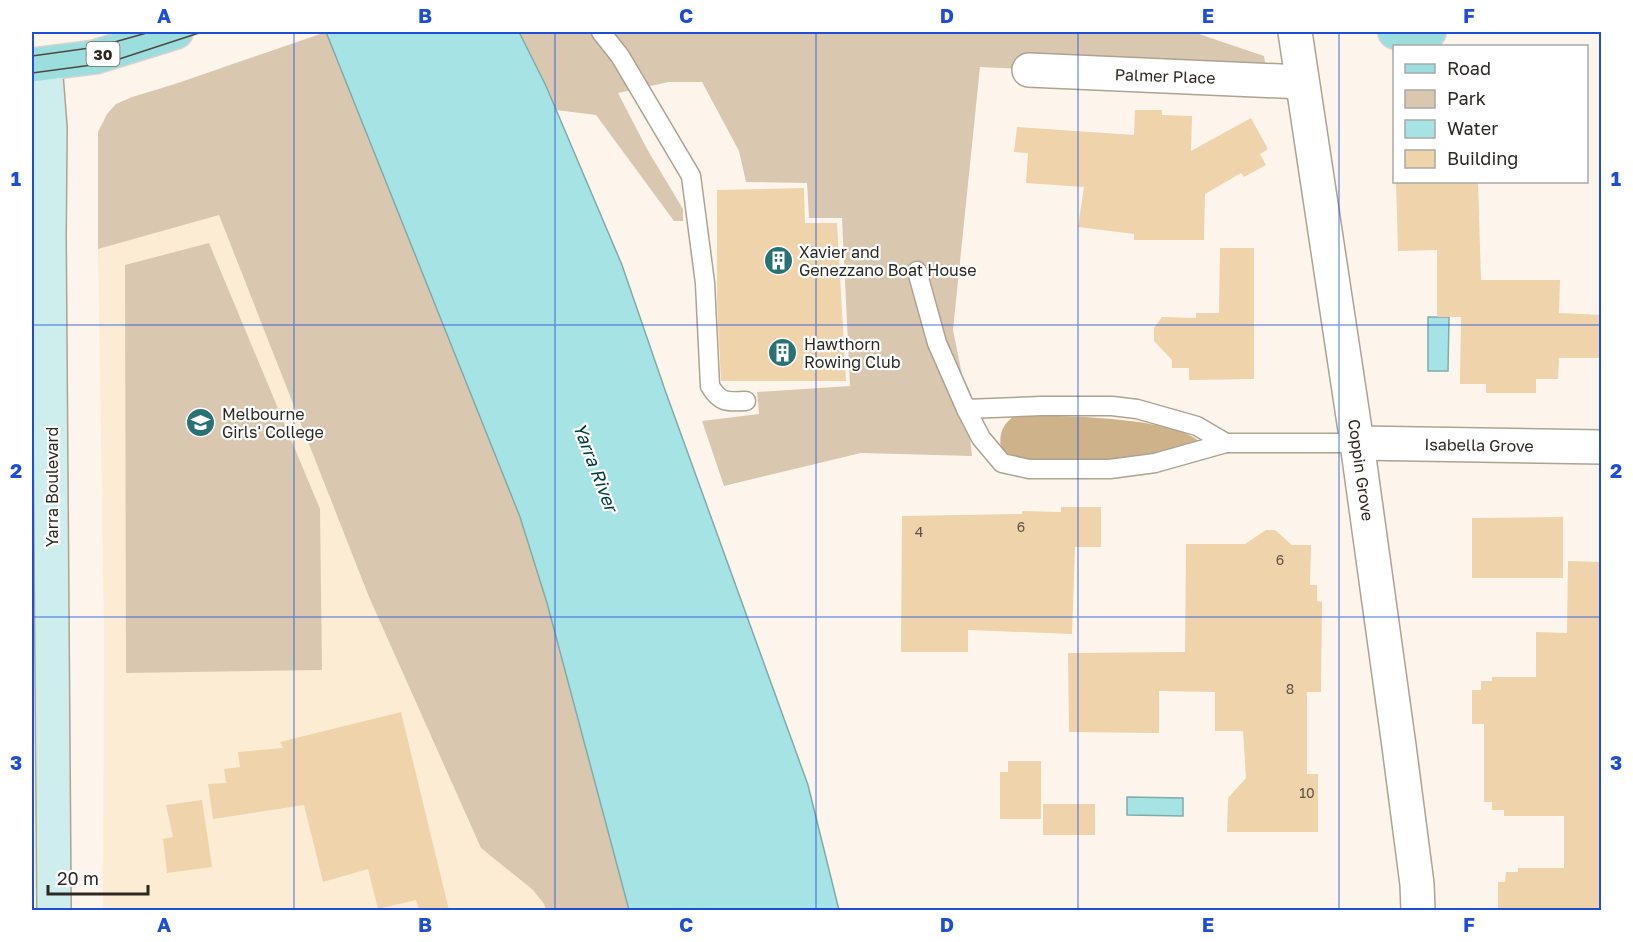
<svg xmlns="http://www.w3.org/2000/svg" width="1633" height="942" viewBox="0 0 1633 942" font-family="'Golos Text',sans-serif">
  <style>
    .built { fill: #fdecd4 }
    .green { fill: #d9c8af }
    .forest { fill: #ceb28a }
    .water { fill: #a5e3e4; stroke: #81abaa; stroke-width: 1.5 }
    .building { fill: #efd3aa }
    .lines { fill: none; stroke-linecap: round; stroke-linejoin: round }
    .lane-casing { stroke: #aea291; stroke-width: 21 }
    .street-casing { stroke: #aea291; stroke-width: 36 }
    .secondary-casing { stroke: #aea291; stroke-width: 36 }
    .primary-casing { stroke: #d5d4d3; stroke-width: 36 }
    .lane { stroke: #fff; stroke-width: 18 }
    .street { stroke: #fff; stroke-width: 33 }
    .secondary { stroke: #ceeeee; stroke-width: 33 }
    .primary { stroke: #9cddde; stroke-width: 33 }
    .tram { stroke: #4f4942; stroke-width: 1.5 }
    .grid { fill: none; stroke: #1d4ed8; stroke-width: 1.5; stroke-opacity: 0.55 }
    .labels { text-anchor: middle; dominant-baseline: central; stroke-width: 4.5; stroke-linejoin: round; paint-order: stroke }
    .number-label { font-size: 14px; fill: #5e5343 }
    .shield { fill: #fff; stroke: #6c6864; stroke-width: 1.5 }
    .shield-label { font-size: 15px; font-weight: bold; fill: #2d2821 }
    .street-label { font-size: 16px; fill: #2d2821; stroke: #fff }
    .poi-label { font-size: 16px; fill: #2d2821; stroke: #fff; text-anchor: start }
    .water-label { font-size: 18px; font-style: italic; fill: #003a3b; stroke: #fff }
    .neatline { fill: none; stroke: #1d4ed8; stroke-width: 2 }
    .grid-label { font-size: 20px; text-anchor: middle; font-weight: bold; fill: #1d4ed8 }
  </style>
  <rect width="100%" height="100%" fill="#fdf5eb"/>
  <path class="built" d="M219 214 369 597 481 848 533 890 544 904 546 910H103L104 632 98 249Z"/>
  <g class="green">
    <path d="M326 32 520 517 547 603 629 910H546L544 904 533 890 481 848 369 597 219 215 98 249V132L107 114 116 104 132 97 175 84Z"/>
    <path d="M519 32H1193L1264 56 1268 80 980 67 953 330 965 389 972 456 861 453 724 486 702 421 759 414 757 392 850 386 842 218H809L807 183 746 182 739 151 702 82H669L618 93 647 149 683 209V221H674L596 115 556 110Z"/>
    <path d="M209 243 320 509 322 670 126 673 125 265Z"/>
  </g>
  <path class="forest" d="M1015 415C1057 416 1168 416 1199 441L1198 446 1176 453 1100 464 1012 459 1001 451C999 434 1001 426 1015 415Z"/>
  <g class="water">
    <path d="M326 32H519L546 86 622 265 665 390 808 785 839 910H629L547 603 520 517Z"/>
    <path d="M1428 317H1449L1448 371H1428Z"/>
    <path d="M1127 797 1183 798V816L1127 815Z"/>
  </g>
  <g class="building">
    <path d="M1135 110H1162V115L1192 116 1191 151 1251 118 1268 149 1260 154 1266 165 1244 177 1241 173 1205 194 1204 240H1134V234L1078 227 1084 187 1026 183 1028 153 1014 152 1017 127 1134 135Z"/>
    <path d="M1396 182H1478L1481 280H1560L1559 313 1602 315V358H1559L1558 379H1536V393H1486V384H1460L1461 317H1437V250L1398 251Z"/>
    <path d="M804 188 805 223H837L846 381H721L717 302V190Z"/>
    <path d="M1220 248H1254V379L1189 380V368H1172V360L1154 341V328L1162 317 1196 318V313H1219Z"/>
    <path d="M1061 507H1101V547H1075L1072 634 968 630V652H901L902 516 1022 514V511L1061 512Z"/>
    <path d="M1563 517V578H1472V518Z"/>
    <path d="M1266 530H1275L1292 545H1311L1310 585H1317V601L1322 602 1321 692H1307V774H1318V832H1227L1228 798 1246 778 1243 731H1215V692L1159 691V733L1069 732 1068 653 1185 652 1186 544H1245Z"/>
    <path d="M1568 561 1602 562V706H1600L1599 759H1602V910H1498V882H1505L1506 872H1518V868H1564V816H1504V810H1492V802H1484V724H1472V690H1481V681H1492V677H1536V632L1567 633Z"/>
    <path d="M401 712 449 910H419L416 900 378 909 368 869 323 882 304 805 213 819 208 784 226 783 224 769 240 767 238 752 283 748 280 742Z"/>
    <path d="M1008 761H1041V819H1000V772H1008Z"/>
    <path d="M202 800 212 867 167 873 163 839 173 837 166 805Z"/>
    <rect x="1043" y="804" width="52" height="31"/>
  </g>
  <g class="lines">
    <defs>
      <g id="lane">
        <path d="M601 32 620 56 691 176 705 283 710 386C720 403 727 402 746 401"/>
        <path d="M917 271 937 343 966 409 1041 406H1112L1137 409 1197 426 1226 443H1357"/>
        <path d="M966 409 981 438 1002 463 1029 469H1110L1155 463 1226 443"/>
      </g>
      <g id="street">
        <path d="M1295 32 1357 443 1399 746 1417 884 1418 910"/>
        <path d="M1029 70 1302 82"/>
        <path d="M1357 443 1602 447"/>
      </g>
      <path id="secondary" d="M45 64 50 128 49 235 54 910"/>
      <g id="primary">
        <path d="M1395 32H1429"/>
        <path d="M32 65 95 57 176 32"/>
      </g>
    </defs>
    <use href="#lane" class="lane-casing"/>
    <use href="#street" class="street-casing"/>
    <use href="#secondary" class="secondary-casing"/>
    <use href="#primary" class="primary-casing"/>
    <use href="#lane" class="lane"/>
    <use href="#street" class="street"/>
    <use href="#secondary" class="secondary"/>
    <use href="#primary" class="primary"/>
    <g class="tram">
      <path d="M1490 32 1602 33"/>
      <path d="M32 56 97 47 150 32"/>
      <path d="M32 73 107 63 202 32"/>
    </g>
  </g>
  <path class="grid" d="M294 32V910M555 32V910M816 32V910M1078 32V910M1339 32V910M32 325H1602M32 617H1602"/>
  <defs>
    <symbol id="building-disc" viewBox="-11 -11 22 22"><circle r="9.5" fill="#287273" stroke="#fff"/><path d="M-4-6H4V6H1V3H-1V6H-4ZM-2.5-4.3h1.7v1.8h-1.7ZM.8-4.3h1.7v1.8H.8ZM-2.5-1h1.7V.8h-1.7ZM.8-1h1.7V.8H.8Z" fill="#fff"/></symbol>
    <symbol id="school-disc" viewBox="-11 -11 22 22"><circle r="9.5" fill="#287273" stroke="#fff"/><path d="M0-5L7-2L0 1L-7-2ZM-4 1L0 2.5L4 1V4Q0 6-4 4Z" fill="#fff"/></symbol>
  </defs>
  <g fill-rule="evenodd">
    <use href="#building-disc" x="762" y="244" width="33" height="33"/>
    <use href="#building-disc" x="766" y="336" width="33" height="33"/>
    <use href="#school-disc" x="184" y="406" width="33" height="33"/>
  </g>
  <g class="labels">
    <g class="number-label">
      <text x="1021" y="526">6</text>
      <text x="919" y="531">4</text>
      <text x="1280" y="559">6</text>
      <text x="1290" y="688">8</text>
      <text x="1307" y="792">10</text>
    </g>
    <rect class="shield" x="86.5" y="42" width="33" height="24" rx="4.5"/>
    <g class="shield-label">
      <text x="103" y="54">30</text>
    </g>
    <g class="street-label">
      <text transform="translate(1165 76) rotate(2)">Palmer Place</text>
      <text transform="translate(1479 445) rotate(1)">Isabella Grove</text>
      <text transform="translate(1361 470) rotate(82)">Coppin Grove</text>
      <text transform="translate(52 487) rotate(-90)">Yarra Boulevard</text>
    </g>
    <g class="poi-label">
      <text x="799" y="252">Xavier and<tspan x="799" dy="18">Genezzano Boat House</tspan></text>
      <text x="804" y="344">Hawthorn<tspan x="804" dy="18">Rowing Club</tspan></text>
      <text x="222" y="414">Melbourne<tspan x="222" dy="18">Girls' College</tspan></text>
    </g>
    <g class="water-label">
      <text transform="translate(596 467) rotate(69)">Yarra River</text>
    </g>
  </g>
  <rect width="1633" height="942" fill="none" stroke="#ffffff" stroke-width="66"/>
  <rect x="1393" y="45" width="195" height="138" fill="#ffffff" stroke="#aba9a6" stroke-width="1.5"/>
  <rect x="1405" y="64" width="30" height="9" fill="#9cddde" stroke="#aba9a6" stroke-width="1.5"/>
  <text x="1447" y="75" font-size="18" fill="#2d2821">Road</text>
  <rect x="1405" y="90" width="30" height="18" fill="#d9c8af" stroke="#aba9a6" stroke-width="1.5"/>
  <text x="1447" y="105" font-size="18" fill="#2d2821">Park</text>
  <rect x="1405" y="120" width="30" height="18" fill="#a5e3e4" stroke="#aba9a6" stroke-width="1.5"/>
  <text x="1447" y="135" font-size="18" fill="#2d2821">Water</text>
  <rect x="1405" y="150" width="30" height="18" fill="#efd3aa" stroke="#aba9a6" stroke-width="1.5"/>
  <text x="1447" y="165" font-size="18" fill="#2d2821">Building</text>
  <path d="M48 885v9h100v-9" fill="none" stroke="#2d2821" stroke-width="3"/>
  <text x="57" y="885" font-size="18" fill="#2d2821" stroke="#ffffff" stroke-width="4.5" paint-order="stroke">20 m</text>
  <rect x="33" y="33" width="1567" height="876" class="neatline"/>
  <g class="grid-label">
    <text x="164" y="23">A</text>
    <text x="425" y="23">B</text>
    <text x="686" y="23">C</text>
    <text x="947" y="23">D</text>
    <text x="1208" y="23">E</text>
    <text x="1469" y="23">F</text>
    <text x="16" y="186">1</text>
    <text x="1616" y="186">1</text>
    <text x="16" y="478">2</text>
    <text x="1616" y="478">2</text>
    <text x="16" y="770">3</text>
    <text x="1616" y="770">3</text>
    <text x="164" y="932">A</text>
    <text x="425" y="932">B</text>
    <text x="686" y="932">C</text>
    <text x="947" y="932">D</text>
    <text x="1208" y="932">E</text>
    <text x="1469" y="932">F</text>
  </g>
</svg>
